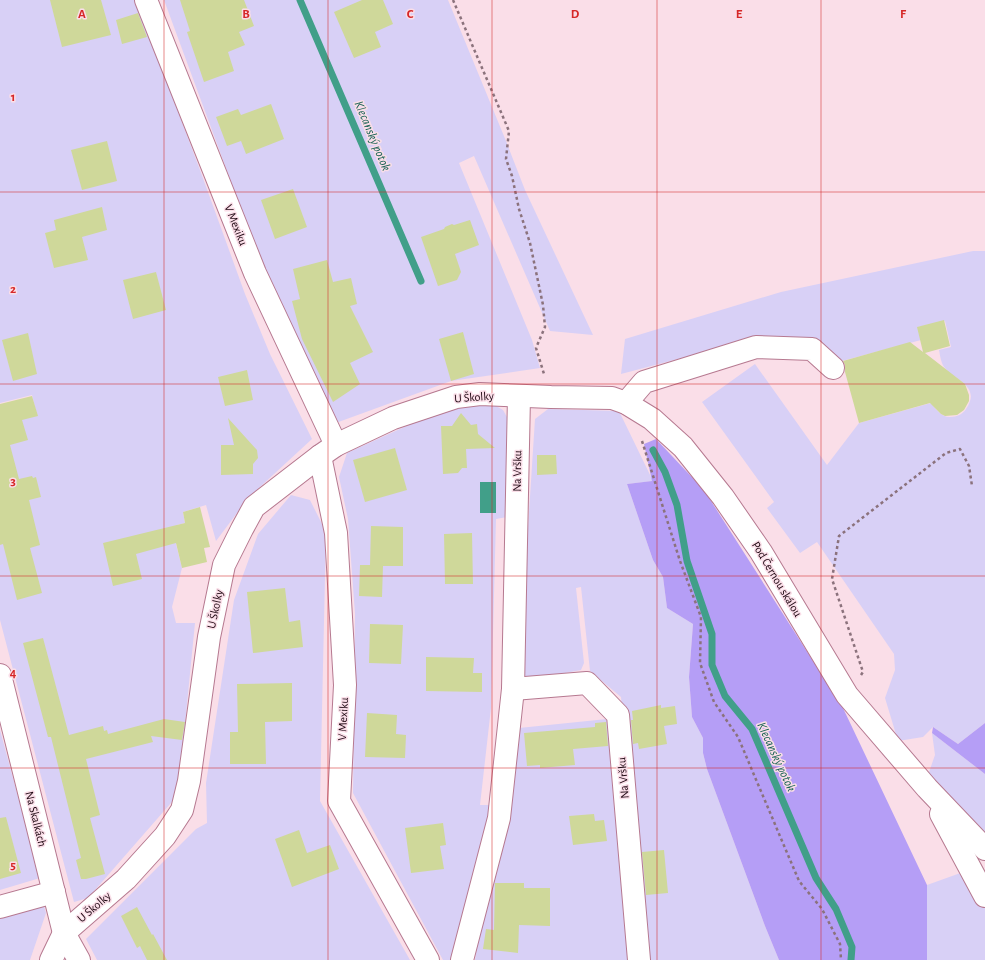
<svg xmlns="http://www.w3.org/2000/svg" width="985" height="960" viewBox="0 0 985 960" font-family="'Alegreya Sans',sans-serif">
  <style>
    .green { fill: #d8d0f6 }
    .forest { fill: #b59ef6 }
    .water { fill: #419f89 }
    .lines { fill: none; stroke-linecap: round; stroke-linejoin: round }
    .stream { stroke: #419f89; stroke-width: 7 }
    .building { fill: #cfd89a }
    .minor-casing { stroke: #b67990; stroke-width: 24 }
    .path { stroke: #8b727c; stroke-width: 2.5; stroke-dasharray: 3 3; stroke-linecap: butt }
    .minor { stroke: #fff; stroke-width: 22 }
    .grid { fill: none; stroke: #d62828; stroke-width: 1; stroke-opacity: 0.55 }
    .labels { text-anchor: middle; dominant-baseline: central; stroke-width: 3; stroke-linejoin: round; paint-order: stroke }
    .street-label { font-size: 12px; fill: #1d0711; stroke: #fadee8 }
    .water-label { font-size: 13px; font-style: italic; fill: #166152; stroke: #fadee8 }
    .grid-label { font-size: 13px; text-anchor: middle; font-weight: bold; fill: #d62828; stroke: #fadee8; stroke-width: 3; stroke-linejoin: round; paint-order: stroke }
  </style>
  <rect width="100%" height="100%" fill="#fadee8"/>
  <g class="green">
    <path d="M0 0H136L200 170 245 294 270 354 312 439 249 497 216 541 206 505 183 512 185 523 177 525 181 542 176 544 182 568 172 607 176 623H195L178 795 88 898 74 902 0 620V425L37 415 32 395 0 403Z"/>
    <path d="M164 0H448L506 141 525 190 593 335 550 331 474 156 459 163 532 340 540 368 451 381 333 424 269 285Z"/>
    <path d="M973 251H985V723L958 744 933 727 923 737 898 741 885 698 895 670 894 654 817 542 800 553 767 508 774 502 702 402 755 364 827 465 859 423 931 403C936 409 941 417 950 417 957 417 963 414 966 409 982 386 954 380 945 368 941 364 940 355 939 350L951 347 945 321 918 327 921 340 842 361 816 345 750 340 621 374 625 339 781 292Z"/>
    <path d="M491 403 503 410 507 417V517L496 519 491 708 480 805H491L456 960H443L353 793 355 614 348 519 339 477 347 453 424 418 457 406Z"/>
    <path d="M548 409 619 411 653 481 627 484 653 560 663 577 667 608 693 624 689 677 692 717 703 738V753L707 769 765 926 779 960H645L621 697 590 671 581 587 576 588 584 663 581 670 534 679 525 676 524 590 535 419Z"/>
    <path d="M291 495 310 500 326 532 320 801 410 960H97L86 939 196 829 207 823 206 783 234 600 258 534Z"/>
    <path d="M607 719 611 723 632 960H475L481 922 519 728Z"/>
    <path d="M0 730 40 878 0 890Z"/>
    <path d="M932 733 985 774V838L928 775 935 755Z"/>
    <path d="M966 871 985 907V960H927V885Z"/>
    <path d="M44 906 46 913 30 960H0V918Z"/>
  </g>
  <g class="forest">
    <path d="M656 439 704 490 843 708 927 885V960H779L765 926 707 769 703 753V738L692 717 689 677 693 624 667 608 663 577 653 560 627 484 652 481 644 444Z"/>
    <path d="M985 723V774L932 733 933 727 958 744Z"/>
  </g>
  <rect class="water" x="480" y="482" width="16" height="31"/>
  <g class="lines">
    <g class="stream">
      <path d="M300 0 421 281"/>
      <path d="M653 450 665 472 677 505 687 561 712 634V665L725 696 752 729 816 878 836 909 852 947 851 960"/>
    </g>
  </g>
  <g class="building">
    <path d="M50 0H101L111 35 62 47Z"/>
    <path d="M180 0H244L254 26 239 32 245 45 228 52 234 71 204 82 187 32 190 31Z"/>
    <path d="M362 0H383L393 24 375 32 381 47 354 58 334 12Z"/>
    <path d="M138 13 147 37 122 44 116 20Z"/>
    <path d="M271 104 284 139 246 154 241 141 227 146 216 117 238 109 241 115Z"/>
    <path d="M107 141 117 181 82 190 71 150Z"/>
    <path d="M293 189 307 227 275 239 261 200Z"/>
    <path d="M102 207 107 230 82 237 88 260 54 268 45 233 56 230 54 220Z"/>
    <path d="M470 220 479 245 455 254 461 272 457 280 438 286 421 237 444 229 445 227 452 224 454 225Z"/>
    <path d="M327 260 333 282 351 278 357 304 350 306 373 352 350 363 360 384 333 402 302 339 292 301 300 299 293 269Z"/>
    <path d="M156 272 166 310 133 319 123 280Z"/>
    <path d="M944 320 950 346 925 353 965 384 969 395V401L964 410 957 415 945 416 941 414 930 403 859 423 845 372V365L843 361 910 342 923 352 917 327Z"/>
    <path d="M463 332 474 374 451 381 439 339Z"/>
    <path d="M28 333 37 374 13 381 2 340Z"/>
    <path d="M247 370 253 400 225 406 218 377Z"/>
    <path d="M32 396 38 416 22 420 28 440 10 445 19 479 32 476 33 478 36 477 41 497 29 500 40 545 30 548 42 593 17 600 3 544 0 545V404Z"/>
    <path d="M461 413 471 425 477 424 478 434 495 448 466 449 467 468H462L458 473 443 474 441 426H452Z"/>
    <path d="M228 418 257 450 258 458 253 464V474L221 475V445H234Z"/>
    <path d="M395 448 407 490 365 502 353 460Z"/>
    <path d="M537 455H556L557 474 537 475Z"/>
    <path d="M200 507 210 547 204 548 207 562 182 568 176 543 136 554 142 579 113 586 103 543 185 523 183 512Z"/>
    <path d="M371 526 403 527V566H383L382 597 359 596 360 565H370Z"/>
    <path d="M472 533 473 584H445L444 534Z"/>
    <path d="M285 588 289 622 300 620 303 647 253 653 247 592Z"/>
    <path d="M370 624 403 625 401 664 369 663Z"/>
    <path d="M43 638 69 735 103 726 104 731 107 730 108 734 164 719 185 722 182 740 151 736 153 742 86 759 100 815 90 818 105 874 86 879H81L76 860 81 858 51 737H48L23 643Z"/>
    <path d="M426 657 474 658 473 673H482V692L426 691Z"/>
    <path d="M292 683V721L265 722 266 764H230V732H238L237 684Z"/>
    <path d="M661 705V708L675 706 677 724 664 726 667 744 639 749 638 743 633 744 631 720H633L632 711Z"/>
    <path d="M367 713 397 715 396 734 406 735 405 758 365 757Z"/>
    <path d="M606 722 608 746 573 749 575 765 540 768V765L527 766 524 733 595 727V723Z"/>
    <path d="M594 814 595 821 604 820 607 841 573 845 569 816Z"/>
    <path d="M6 817 21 873 0 879V818Z"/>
    <path d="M443 823 446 845 440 846 444 869 411 873 405 828Z"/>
    <path d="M299 830 307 853 330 845 339 869 292 887 275 839Z"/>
    <path d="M664 850 668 893 646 895 642 852Z"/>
    <path d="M495 883H524V888H550V926L519 925 518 953 483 949 486 929 494 930Z"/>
    <path d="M137 907 152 935 153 934 167 960H147L140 946 137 948 121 916Z"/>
  </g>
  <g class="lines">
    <defs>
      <g id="minor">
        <path d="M146 0 255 273 336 445"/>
        <path d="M626 403 644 382 756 347 812 349 833 368"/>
        <path d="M320 456 336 533 345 685 339 801 428 960"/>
        <path d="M0 675 64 933 79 960"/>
        <path d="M513 689 587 683 618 715 639 960"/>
        <path d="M941 814 985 896"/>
        <path d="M0 907 54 892"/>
        <path d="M51 960 64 933 126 879 165 836 182 810 189 781 209 637 224 565 242 529 254 507 320 456 336 445 393 418 456 397 480 394 551 397 612 398 626 403 652 419 683 447 723 497 761 552 847 695 927 788 985 849"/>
        <path d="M462 960 499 818 513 689 519 396"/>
      </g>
    </defs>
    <use href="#minor" class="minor-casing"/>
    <g class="path">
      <path d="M453 0 509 131 506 159 512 176 519 209 530 243 543 305 545 327 536 348 544 374"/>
      <path d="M642 441 680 561 701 617 700 663 714 702 738 737 799 881 822 909 840 944 841 960"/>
      <path d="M861 675 863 672 832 579 839 536 946 453 960 449 969 466 972 486"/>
    </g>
    <use href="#minor" class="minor"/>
  </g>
  <path class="grid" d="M164 0V960M328 0V960M492 0V960M657 0V960M821 0V960M0 192H985M0 384H985M0 576H985M0 768H985"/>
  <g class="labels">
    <g class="street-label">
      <text transform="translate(236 225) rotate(68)">V Mexiku</text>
      <text transform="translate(474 397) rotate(-4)">U Školky</text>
      <text transform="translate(517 471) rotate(-89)">Na Vršku</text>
      <text transform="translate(777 579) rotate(59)">Pod Černou skálou</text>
      <text transform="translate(215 609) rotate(-78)">U Školky</text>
      <text transform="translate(343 719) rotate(-87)">V Mexiku</text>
      <text transform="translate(623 778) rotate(-95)">Na Vršku</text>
      <text transform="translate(36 819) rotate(76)">Na Skalkách</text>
      <text transform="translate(94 907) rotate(-41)">U Školky</text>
    </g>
    <g class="water-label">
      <text transform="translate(372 136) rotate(67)">Klecanský potok</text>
      <text transform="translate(776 757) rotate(65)">Klecanský potok</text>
    </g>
  </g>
  <g class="grid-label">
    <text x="82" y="18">A</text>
    <text x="246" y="18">B</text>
    <text x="410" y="18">C</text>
    <text x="575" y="18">D</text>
    <text x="739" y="18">E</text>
    <text x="903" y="18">F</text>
    <text x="13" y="101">1</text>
    <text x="13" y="293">2</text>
    <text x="13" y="485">3</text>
    <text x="13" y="677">4</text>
    <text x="13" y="869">5</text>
  </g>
</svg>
